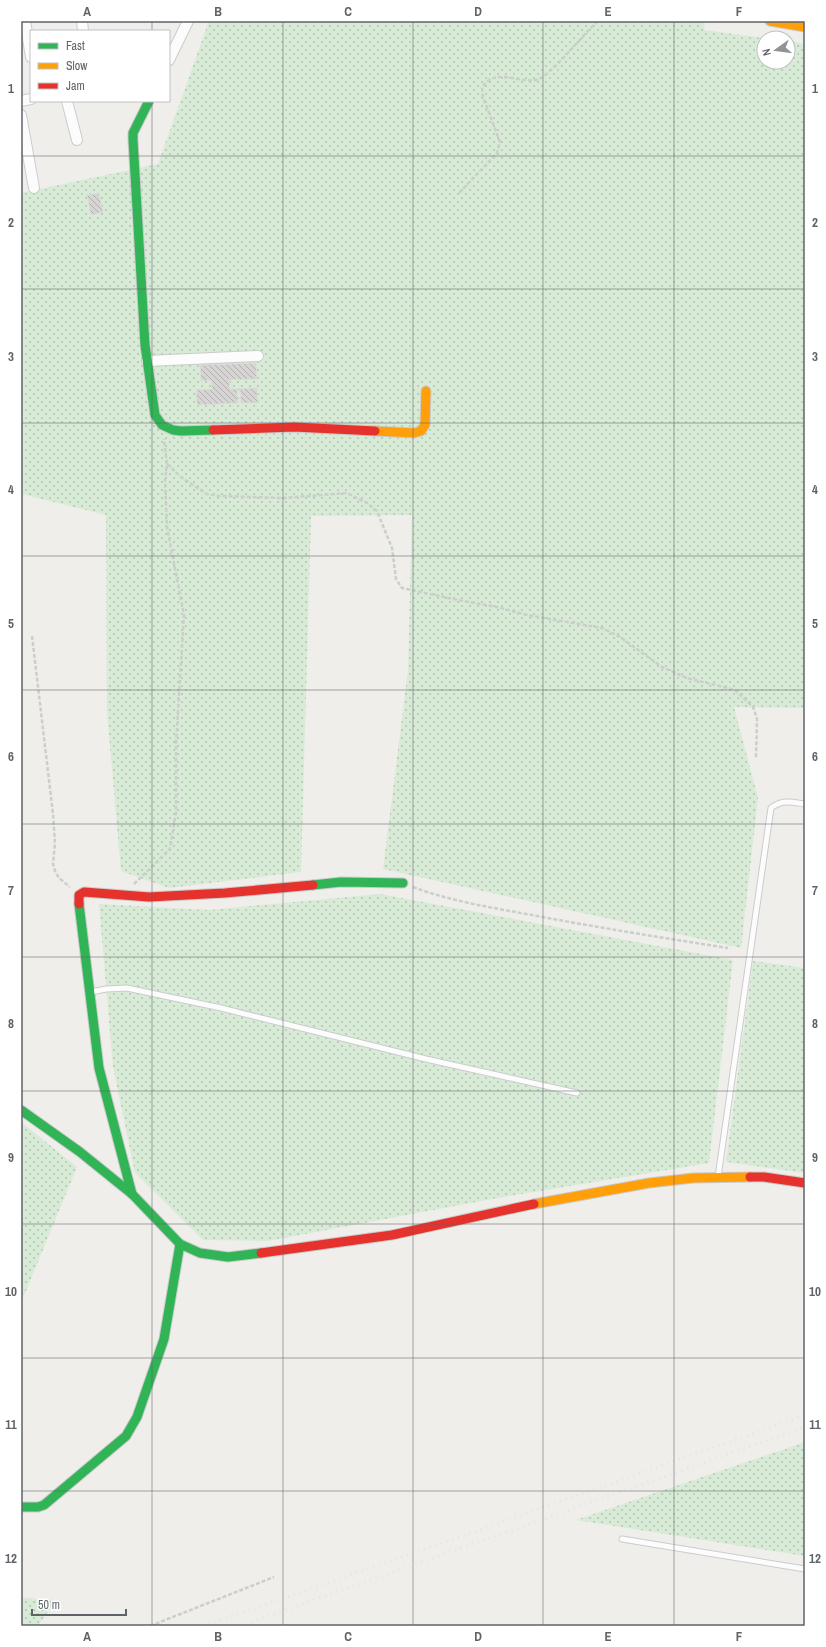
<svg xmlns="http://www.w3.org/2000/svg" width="826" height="1647" viewBox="0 0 826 1647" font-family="'Archivo Narrow',sans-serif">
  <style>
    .grass { fill: url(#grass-dots) }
    .building { fill: url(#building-back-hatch); stroke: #deddd9 }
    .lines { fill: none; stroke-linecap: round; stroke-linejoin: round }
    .lane-casing { stroke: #cbcccc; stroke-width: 7 }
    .street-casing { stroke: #cbcccc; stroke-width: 12 }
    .fast-casing { stroke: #cacacb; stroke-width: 11 }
    .slow-casing { stroke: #cacacb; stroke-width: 11 }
    .jam-casing { stroke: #cacacb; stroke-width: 11 }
    .path { stroke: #cacfcc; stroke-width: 2.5; stroke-dasharray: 4 2; stroke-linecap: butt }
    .lane { stroke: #fdfcfc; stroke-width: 5 }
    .street { stroke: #fdfcfc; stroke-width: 10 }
    .fast { stroke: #30b455; stroke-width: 9 }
    .slow { stroke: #ff9f0a; stroke-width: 9 }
    .jam { stroke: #e5322d; stroke-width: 9 }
    .rail { stroke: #e4e4e4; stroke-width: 3; stroke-dasharray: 1 5; stroke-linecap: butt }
    .grid { fill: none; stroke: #5f6368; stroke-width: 1; stroke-opacity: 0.55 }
    .neatline { fill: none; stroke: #5f6368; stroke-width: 1.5 }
    .grid-label { font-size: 13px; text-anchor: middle; font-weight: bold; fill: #5f6368 }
  </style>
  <defs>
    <pattern id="grass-dots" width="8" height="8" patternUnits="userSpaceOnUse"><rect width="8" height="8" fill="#d8ebd6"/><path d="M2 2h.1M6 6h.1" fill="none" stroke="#b2c2b1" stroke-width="1.8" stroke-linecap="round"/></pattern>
    <pattern id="building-back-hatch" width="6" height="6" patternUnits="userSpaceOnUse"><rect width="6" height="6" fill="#d6d5d3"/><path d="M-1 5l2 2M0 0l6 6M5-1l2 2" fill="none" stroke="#b1b0af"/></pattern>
  </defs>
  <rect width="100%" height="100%" fill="#efeeea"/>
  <g class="grass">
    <path d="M209 21H705L704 30 764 38V62H788V41L805 44V708L734 707 758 798 741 948 383 869 408 670 412 515 311 516 301 872 169 888 121 871 107 713 106 515 21 494V193L158 164Z"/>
    <path d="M380 894 733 960 709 1163 503 1197 268 1241 203 1240 135 1173 113 1067 99 904 209 910Z"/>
    <path d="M753 961 805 968V1173L726 1162Z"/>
    <path d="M21 1122 77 1167 21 1303Z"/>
    <path d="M805 1442V1556L576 1520Z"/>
    <path d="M21 1598 56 1600 38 1626H21Z"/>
  </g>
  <g class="building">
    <path d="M99 193 103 212 91 215 87 195Z"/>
    <path d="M256 363 257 379 229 380 230 389 257 388 258 403H241L240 390H237L238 403 197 405 196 390 212 389 211 380 201 381 200 365Z"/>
  </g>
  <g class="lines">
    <defs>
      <g id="lane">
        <path d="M91 992 106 989 127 988 221 1008 426 1059 577 1093"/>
        <path d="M718 1177 771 808C783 799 791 802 805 804"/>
        <path d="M622 1539 805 1569"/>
      </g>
      <g id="street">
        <path d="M25 21 31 57"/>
        <path d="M82 21 83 31"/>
        <path d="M169 60 188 21"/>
        <path d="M21 101 31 99"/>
        <path d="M67 101 77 140"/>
        <path d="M21 115 34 188"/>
        <path d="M147 361 258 356"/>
      </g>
      <g id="fast">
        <path d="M149 101 133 133V140L145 345 155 415 162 425 173 430 181 431 213 430"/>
        <path d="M313 885 341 882 403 883"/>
        <path d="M79 904 99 1068 132 1194"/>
        <path d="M21 1110 80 1152 132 1194 180 1244 200 1253 228 1257 261 1253"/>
        <path d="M21 1507H38L44 1505 126 1436 137 1417 164 1339 180 1244"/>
      </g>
      <g id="slow">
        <path d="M770 21 805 27"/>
        <path d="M375 431 414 433 421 431 425 425 426 391"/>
        <path d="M534 1204 649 1183 693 1178 750 1177"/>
      </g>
      <g id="jam">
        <path d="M213 430 294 427 375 431"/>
        <path d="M79 904V895L84 892 149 897 225 893 313 885"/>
        <path d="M750 1177H764L805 1183"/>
        <path d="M261 1253 392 1235 534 1204"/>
      </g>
    </defs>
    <use href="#lane" class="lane-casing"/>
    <use href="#street" class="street-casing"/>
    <use href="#fast" class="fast-casing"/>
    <use href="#slow" class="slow-casing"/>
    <use href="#jam" class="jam-casing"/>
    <g class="path">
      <path d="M459 193 497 153 500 142 483 97 482 88C493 67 518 83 536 80 549 78 585 32 598 21"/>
      <path d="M167 464 181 477 196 487 207 494 219 496 283 498 347 493 367 503 377 511 392 548 396 579 402 588 458 600 497 607 527 615 602 628 620 637 662 667 687 678 735 690 753 707 757 719 756 758"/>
      <path d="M32 636 53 814 55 843 53 864 55 871 59 878 70 887"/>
      <path d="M134 884 170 849 176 812V743L184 615 167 527 165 481 167 464 164 439"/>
      <path d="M413 887C453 902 495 908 537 916 601 928 664 938 728 948"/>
      <path d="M150 1626 274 1577"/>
    </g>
    <use href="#lane" class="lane"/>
    <use href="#street" class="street"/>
    <use href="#fast" class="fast"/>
    <use href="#slow" class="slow"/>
    <use href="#jam" class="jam"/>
    <g class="rail">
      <path d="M203 1626 457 1538 805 1415"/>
      <path d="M240 1626 805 1427"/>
    </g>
  </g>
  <path class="grid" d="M152 21V31M283 21V1626M413 21V1626M543 21V1626M674 21V1626M152 101V1626M21 156H805M21 289H805M21 423H805M21 556H805M21 690H805M21 824H805M21 957H805M21 1091H805M21 1224H805M21 1358H805M21 1491H805"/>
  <rect width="826" height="1647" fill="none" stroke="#ffffff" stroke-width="44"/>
  <rect x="30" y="30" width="140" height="72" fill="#ffffff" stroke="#bfc1c3"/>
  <rect x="38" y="43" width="20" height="6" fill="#30b455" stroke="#bfc1c3"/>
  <text x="66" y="50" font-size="12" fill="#5f6368">Fast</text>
  <rect x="38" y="63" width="20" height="6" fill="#ff9f0a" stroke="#bfc1c3"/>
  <text x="66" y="70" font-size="12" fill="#5f6368">Slow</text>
  <rect x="38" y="83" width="20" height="6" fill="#e5322d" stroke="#bfc1c3"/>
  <text x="66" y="90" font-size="12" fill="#5f6368">Jam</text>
  <g transform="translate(776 50) rotate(256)"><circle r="19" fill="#ffffff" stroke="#bfc1c3"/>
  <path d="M0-3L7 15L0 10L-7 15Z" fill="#919496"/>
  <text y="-6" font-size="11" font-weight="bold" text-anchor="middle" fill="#5f6368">N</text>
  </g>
  <path d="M32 1609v6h94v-6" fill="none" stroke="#5f6368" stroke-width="2"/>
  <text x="38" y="1609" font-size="12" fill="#5f6368" stroke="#ffffff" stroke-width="3" paint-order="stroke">50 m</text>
  <rect x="22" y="22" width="782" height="1603" class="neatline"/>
  <g class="grid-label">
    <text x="87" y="16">A</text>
    <text x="218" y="16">B</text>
    <text x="348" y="16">C</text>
    <text x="478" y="16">D</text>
    <text x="608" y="16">E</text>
    <text x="739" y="16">F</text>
    <text x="11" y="93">1</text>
    <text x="815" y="93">1</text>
    <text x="11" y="227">2</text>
    <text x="815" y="227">2</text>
    <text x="11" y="361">3</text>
    <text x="815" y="361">3</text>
    <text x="11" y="494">4</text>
    <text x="815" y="494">4</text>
    <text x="11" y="628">5</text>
    <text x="815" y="628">5</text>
    <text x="11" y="761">6</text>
    <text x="815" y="761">6</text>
    <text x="11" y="895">7</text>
    <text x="815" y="895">7</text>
    <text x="11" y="1028">8</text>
    <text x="815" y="1028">8</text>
    <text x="11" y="1162">9</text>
    <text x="815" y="1162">9</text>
    <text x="11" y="1296">10</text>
    <text x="815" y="1296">10</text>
    <text x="11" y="1429">11</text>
    <text x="815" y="1429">11</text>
    <text x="11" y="1563">12</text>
    <text x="815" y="1563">12</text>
    <text x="87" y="1641">A</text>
    <text x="218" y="1641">B</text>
    <text x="348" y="1641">C</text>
    <text x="478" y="1641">D</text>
    <text x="608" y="1641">E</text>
    <text x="739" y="1641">F</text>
  </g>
</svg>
